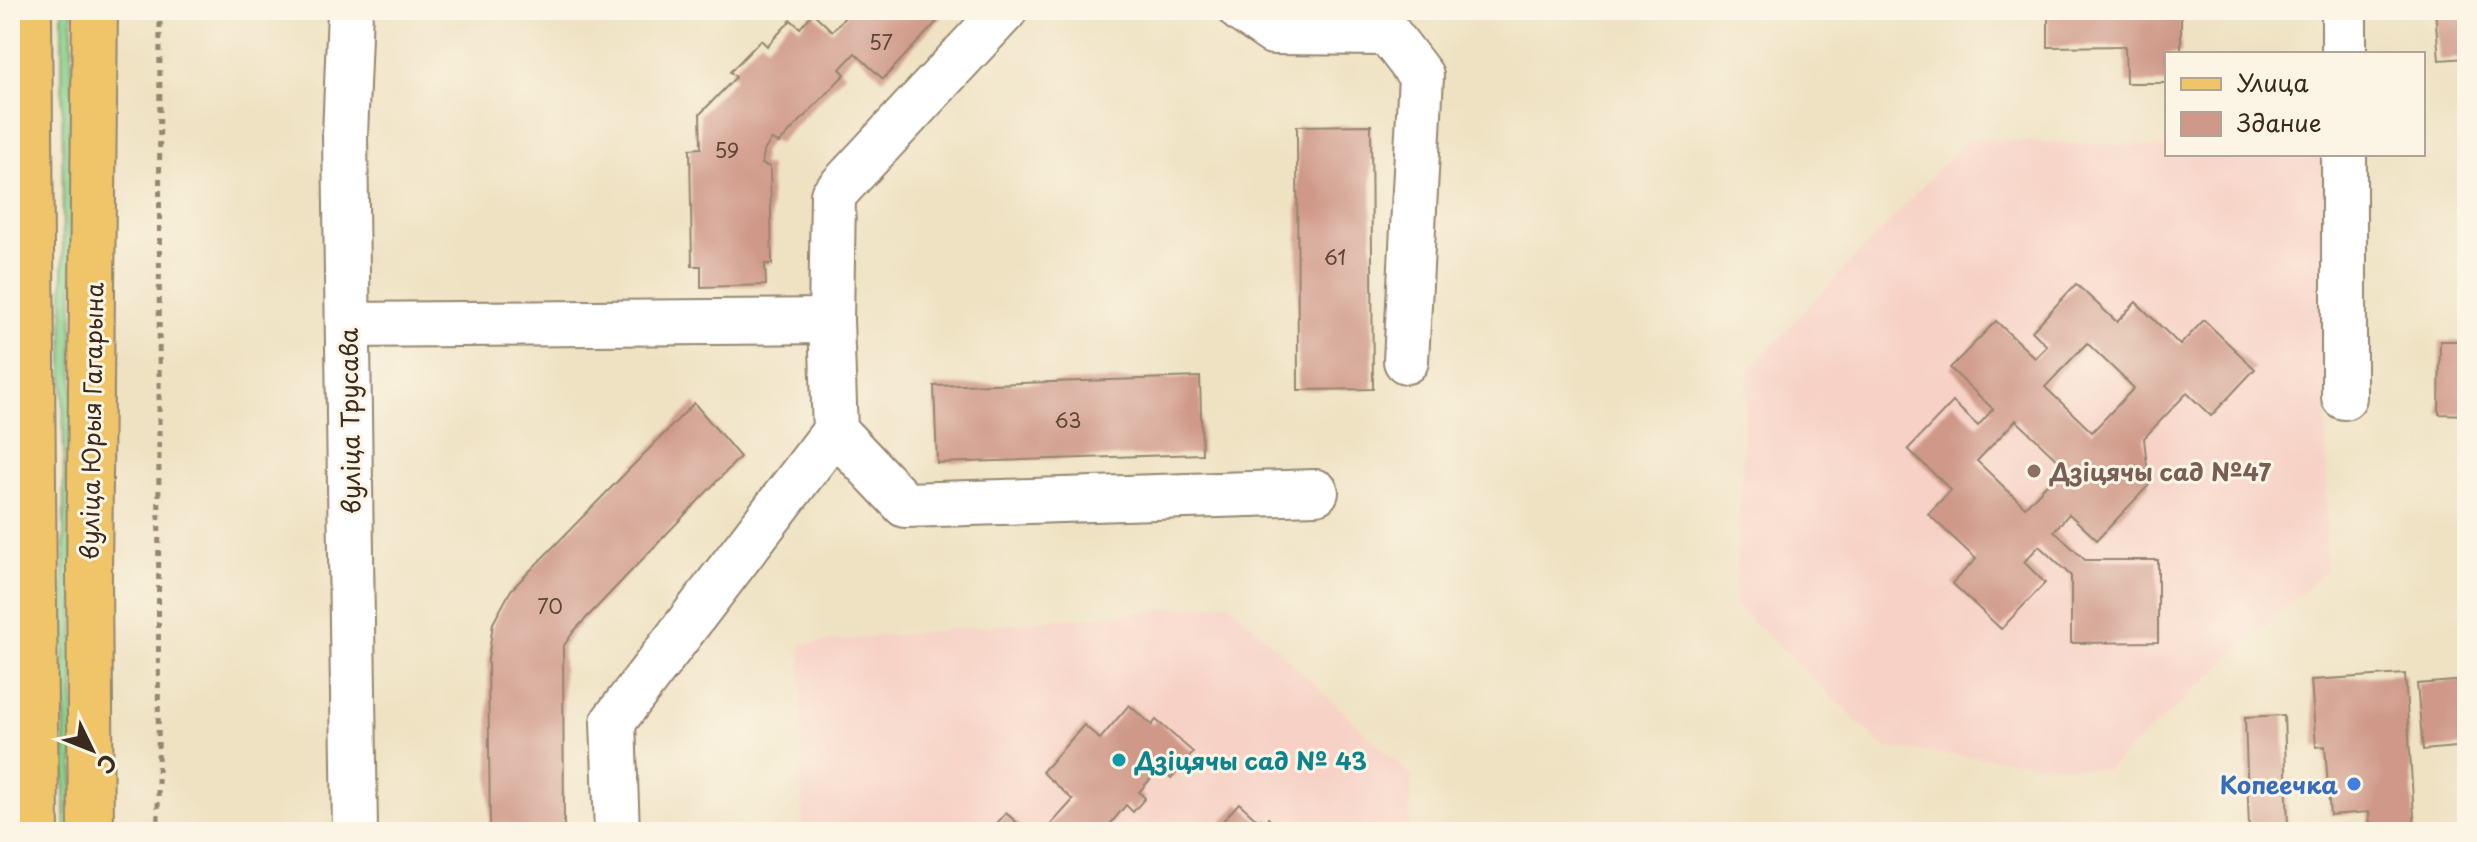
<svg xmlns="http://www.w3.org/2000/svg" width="2477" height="842" viewBox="0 0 2477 842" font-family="'Playpen Sans',sans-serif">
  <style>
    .built { fill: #f7d1c6 }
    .green { fill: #88d08c; stroke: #627d55; stroke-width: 2 }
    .building { fill: #cf9888; fill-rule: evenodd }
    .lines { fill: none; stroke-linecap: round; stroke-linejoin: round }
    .minor-casing { stroke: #958670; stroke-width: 48 }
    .major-casing { stroke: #958670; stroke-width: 48 }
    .path { stroke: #958670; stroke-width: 5; stroke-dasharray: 6 6; stroke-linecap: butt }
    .minor { stroke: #fff; stroke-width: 44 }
    .major { stroke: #f0c469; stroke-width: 44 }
    .education-dot { fill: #8d6e63; stroke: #fcf5e5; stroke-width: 3 }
    .culture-dot { fill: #0f9aa8; stroke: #fcf5e5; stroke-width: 3 }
    .shop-dot { fill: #3f7fe0; stroke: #fcf5e5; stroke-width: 3 }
    .labels { text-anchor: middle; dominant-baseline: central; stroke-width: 6; stroke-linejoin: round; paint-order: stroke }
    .number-label { font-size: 20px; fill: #604638 }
    .street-label { font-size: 24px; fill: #3b2a1e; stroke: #fcf5e5 }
    .education-label { font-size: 24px; font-weight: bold; fill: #785e54; stroke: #fcf5e5; text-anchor: start }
    .culture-label { font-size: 24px; font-weight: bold; fill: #0d838f; stroke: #fcf5e5; text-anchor: start }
    .shop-label { font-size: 24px; font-weight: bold; fill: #366cbe; stroke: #fcf5e5; text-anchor: end }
  </style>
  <rect width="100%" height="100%" fill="#fcf5e5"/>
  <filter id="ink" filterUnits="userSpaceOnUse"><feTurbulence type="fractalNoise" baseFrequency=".0125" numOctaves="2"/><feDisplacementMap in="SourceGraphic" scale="16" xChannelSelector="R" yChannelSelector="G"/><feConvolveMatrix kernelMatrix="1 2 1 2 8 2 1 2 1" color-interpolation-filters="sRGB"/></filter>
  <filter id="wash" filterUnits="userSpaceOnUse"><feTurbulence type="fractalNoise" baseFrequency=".006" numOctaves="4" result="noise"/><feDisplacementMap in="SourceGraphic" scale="32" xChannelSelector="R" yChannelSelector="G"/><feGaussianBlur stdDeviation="1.8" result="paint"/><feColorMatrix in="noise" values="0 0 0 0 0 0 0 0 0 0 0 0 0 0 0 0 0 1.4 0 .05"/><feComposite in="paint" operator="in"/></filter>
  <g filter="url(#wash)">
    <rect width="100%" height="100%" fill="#efe2c3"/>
    <g class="built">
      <path d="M1967 139 2167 147V154H2328L2326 571 2107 770 1885 748 1734 604 1748 371Z"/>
      <path d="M1229 603 1412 777 1409 832H802L801 644Z"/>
    </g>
    <path class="green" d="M62 10H72L74 832H65Z"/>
    <g id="blocks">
      <g class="building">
        <path d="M844 10H948L883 79 855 53 840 69 845 74 779 143 771 140 764 151 762 164 770 167 772 264H765L766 285 701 287V266H692L690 149 701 148 700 114 736 77 730 72 761 40 767 46 791 20 800 28 813 13 832 31 848 14Z"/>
        <path d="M1988 10H2181V54H2167V83H2126L2125 46 2048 47V15H1988Z"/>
        <path d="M2435 10H2467V58L2439 60Z"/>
        <path d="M1371 125 1373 389 1298 390 1297 126Z"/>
        <path d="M2076 284 2117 322 2136 302 2180 345 2204 320 2255 369 2211 416 2187 393 2144 438 2149 485 2097 540 2069 514 2054 531 2085 560H2158V642L2071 643V576L2039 546 2024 562 2045 583 2001 629 1952 583 1976 559 1928 514 1951 490 1908 449 1953 402 1978 426 1993 409 1950 368 1996 321 2035 358 2047 346 2032 331ZM2087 343 2134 388 2092 432 2045 387ZM2016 420 2064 466 2025 507 1977 461Z"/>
        <path d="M2440 341H2467V415L2439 414Z"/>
        <path d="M1200 377 1202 454 937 463 934 386Z"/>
        <path d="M694 403 740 457 574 631 563 647 564 832H490L488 660 493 623 511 590Z"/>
        <path d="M2405 674 2415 832H2370L2369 812 2330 815 2325 746 2316 747 2311 680Z"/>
        <path d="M2467 680V746L2423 750 2417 684Z"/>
        <path d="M1129 705 1152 725 1156 720 1193 752 1171 778 1160 768 1139 792 1145 798 1133 812 1126 805 1106 829 1109 832H1044L1073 800 1042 772 1084 725 1100 739Z"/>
        <path d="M2284 715 2288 826 2249 828 2245 717Z"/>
        <path d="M1239 803 1262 824 1268 818 1283 832H1213Z"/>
        <path d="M1006 813 1028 832H989Z"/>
        <path d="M2361 827V832H2313V829Z"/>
      </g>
    </g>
  </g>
  <g filter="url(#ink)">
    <use href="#blocks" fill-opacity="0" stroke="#958670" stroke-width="2"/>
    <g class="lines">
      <defs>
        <g id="minor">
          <path d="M350 10 345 136 355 832"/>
          <path d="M1005 10 833 195 831 321 835 431 905 505 1316 492"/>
          <path d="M1241 10 1273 32 1388 33 1421 76 1406 361"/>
          <path d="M2344 10V54"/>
          <path d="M2344 154V397"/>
          <path d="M348 325 831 321"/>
          <path d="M617 832 613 722 835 431"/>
        </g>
        <g id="major">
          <path d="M29 10 36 832"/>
          <path d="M91 832 89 575 95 10"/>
        </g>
      </defs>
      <use href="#minor" class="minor-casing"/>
      <use href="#major" class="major-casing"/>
      <path class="path" d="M158 832 160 10"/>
      <use href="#minor" class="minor"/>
      <use href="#major" class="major"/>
    </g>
  </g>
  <circle class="education-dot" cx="2034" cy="471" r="8"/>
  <circle class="culture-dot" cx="1119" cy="760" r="8"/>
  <circle class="shop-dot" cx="2354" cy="784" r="8"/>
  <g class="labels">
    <g class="number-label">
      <text x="881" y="42">57</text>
      <text x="727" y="150">59</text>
      <text x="1335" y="257">61</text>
      <text x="1068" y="420">63</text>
      <text x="550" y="606">70</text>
    </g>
    <g class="street-label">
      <text transform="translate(91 421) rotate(-89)">вуліца Юрыя Гагарына</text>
      <text transform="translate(349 421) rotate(-91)">вуліца Трусава</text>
    </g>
    <g class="education-label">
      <text x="2050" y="471">Дзіцячы сад №47</text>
    </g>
    <g class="culture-label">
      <text x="1135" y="760">Дзіцячы сад № 43</text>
    </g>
    <g class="shop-label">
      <text x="2338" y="784">Копеечка</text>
    </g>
  </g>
  <rect width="2477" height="842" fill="none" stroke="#fcf5e5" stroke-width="40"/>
  <rect x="2165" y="52" width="260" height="104" fill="#fcf5e5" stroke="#afa495" stroke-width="2"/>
  <rect x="2181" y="78" width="40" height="12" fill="#f0c469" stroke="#afa495" stroke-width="2"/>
  <text x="2237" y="92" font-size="24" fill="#3b2a1e">Улица</text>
  <rect x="2181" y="112" width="40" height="24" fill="#cf9888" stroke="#afa495" stroke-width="2"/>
  <text x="2237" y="132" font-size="24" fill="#3b2a1e">Здание</text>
  <g transform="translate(92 750) rotate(133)" stroke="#fcf5e5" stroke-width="6" paint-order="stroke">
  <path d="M0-6L14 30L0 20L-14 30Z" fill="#3b2a1e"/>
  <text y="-12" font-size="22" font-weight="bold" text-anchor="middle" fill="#3b2a1e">С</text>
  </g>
</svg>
